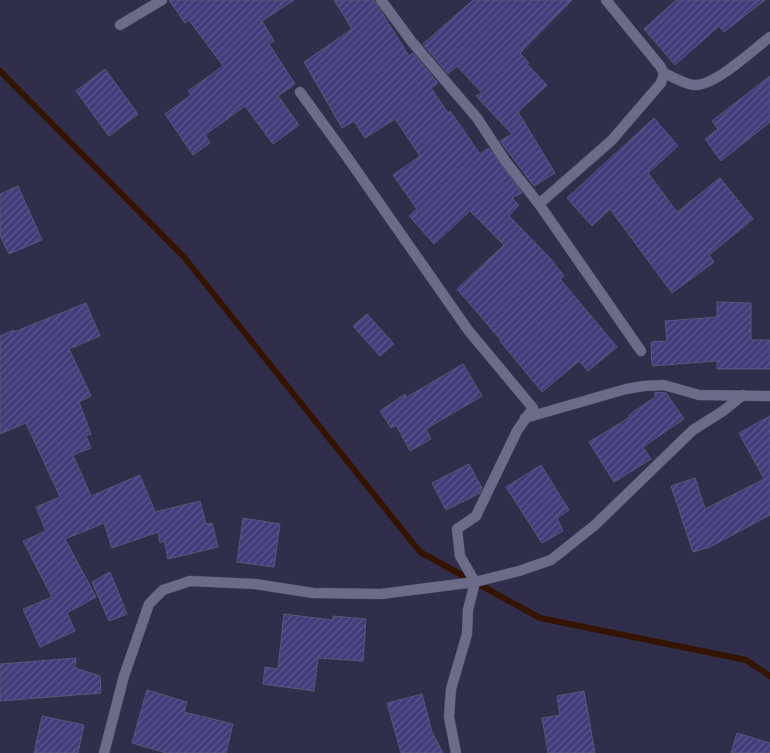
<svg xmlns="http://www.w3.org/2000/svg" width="770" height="753" viewBox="0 0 770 753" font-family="'Space Grotesk',sans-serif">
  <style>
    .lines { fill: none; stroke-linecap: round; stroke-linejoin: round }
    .stream { stroke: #341400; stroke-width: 6 }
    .building { fill: url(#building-hatch); stroke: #585776 }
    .minor-casing { stroke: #4c4a65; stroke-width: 11 }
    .minor { stroke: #6c6c8a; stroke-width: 10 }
  </style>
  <defs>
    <pattern id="building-hatch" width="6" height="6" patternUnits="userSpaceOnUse" patternTransform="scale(1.25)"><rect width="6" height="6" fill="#423c7b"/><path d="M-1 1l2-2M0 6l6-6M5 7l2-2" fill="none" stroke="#5d588e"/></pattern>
  </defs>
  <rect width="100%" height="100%" fill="#302e4b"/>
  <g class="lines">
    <path class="stream" d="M0 71 184 257 420 552 540 618 746 660 770 676"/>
  </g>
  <g class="building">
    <path d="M169 0H294L262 21 274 41 269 44 295 84 278 96 299 125 273 144 245 106 205 135 210 143 193 155 165 114 191 95 188 91 223 66 189 20 185 23Z"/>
    <path d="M334 0H374L409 56 413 53 438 83 431 88 448 113 450 111 480 154 489 148 522 193 512 198 519 205 509 216 549 257 564 276 560 279 617 347 588 371 579 361 542 392 500 341 501 340 457 289 504 245 470 211 434 244 409 216 417 209 393 175 420 156 395 119 365 138 354 121 342 128 304 62 352 29Z"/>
    <path d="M473 0H572L520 53 529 63 527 64 547 85 518 112 555 173 534 186 500 141 512 134 476 96 482 93 457 66 448 74 423 44Z"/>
    <path d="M676 0H765L724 32 719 26 675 65 644 29Z"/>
    <path d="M105 69 138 114 109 136 76 91Z"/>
    <path d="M770 76V122L721 161 705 139 718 129 712 121Z"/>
    <path d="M654 118 678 146 648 173 677 212 720 178 753 219 709 255 714 262 672 293 610 209 592 226 567 198Z"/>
    <path d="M18 186 42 240 9 254 0 235V194Z"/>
    <path d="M717 302 751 303V340H770V369H717V361L652 366 651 342 667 341 665 321 717 317Z"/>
    <path d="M86 303 100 336 69 349 91 396 79 402 91 434 86 436 91 448 73 455 91 496 140 475 155 512 200 501 206 524 212 523 218 547 168 559 164 541 160 543 158 532 112 548 104 523 65 539 96 597 67 613 75 631 40 647 23 609 52 597 23 541 46 531 36 507 60 497 26 423 0 434V336L14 330V332Z"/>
    <path d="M367 314 394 344 380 356 353 326Z"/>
    <path d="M463 364 482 396 426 429 431 439 410 451 396 425 391 428 380 411 405 394 407 397Z"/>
    <path d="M655 392 666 393 684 419 643 447 651 459 614 482 589 442 630 417 629 415 655 397Z"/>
    <path d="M770 416V515L710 547 693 552 671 486 695 478 705 509 764 479 739 433Z"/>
    <path d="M469 464 482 488 480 493 446 510 432 483Z"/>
    <path d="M541 465 569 510 557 518 563 531 542 543 506 487Z"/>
    <path d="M243 518 280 524 274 567 237 562Z"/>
    <path d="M110 572 127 614 109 621 92 582Z"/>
    <path d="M284 614 333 620V616L366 619 363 661 318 658 314 691 263 684 265 667 278 669Z"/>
    <path d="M76 658 75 668 100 676 101 693 0 701V664Z"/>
    <path d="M147 690 187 702 184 712 233 724 226 753H166L132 743Z"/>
    <path d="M584 691 595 753H548L542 718 560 715 557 696Z"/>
    <path d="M422 694 432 732 443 753H401L387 703Z"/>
    <path d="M42 716 84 725 78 753H34Z"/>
    <path d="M737 733 770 743V753H731Z"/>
  </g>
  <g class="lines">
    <defs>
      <g id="minor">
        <path d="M381 0 412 42 477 118 506 162 539 204 641 351"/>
        <path d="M120 25 162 0"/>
        <path d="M664 73C671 76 688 86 696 85 717 84 753 50 770 37"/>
        <path d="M300 92 345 154 468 330 533 408 517 431 476 516 457 529 460 556 475 582 468 610 467 634 451 689 449 717 456 753"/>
        <path d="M539 204 612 140 661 83 664 73 660 66 606 0"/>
        <path d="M525 418 626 389 644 386 664 385 699 395 770 396"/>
        <path d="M104 753 124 676 149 604 163 590 190 581 255 584 313 593 381 594 475 582 519 571 551 560 595 525 693 430 723 411 743 395"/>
      </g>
    </defs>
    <use href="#minor" class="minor-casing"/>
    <use href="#minor" class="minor"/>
  </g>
</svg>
